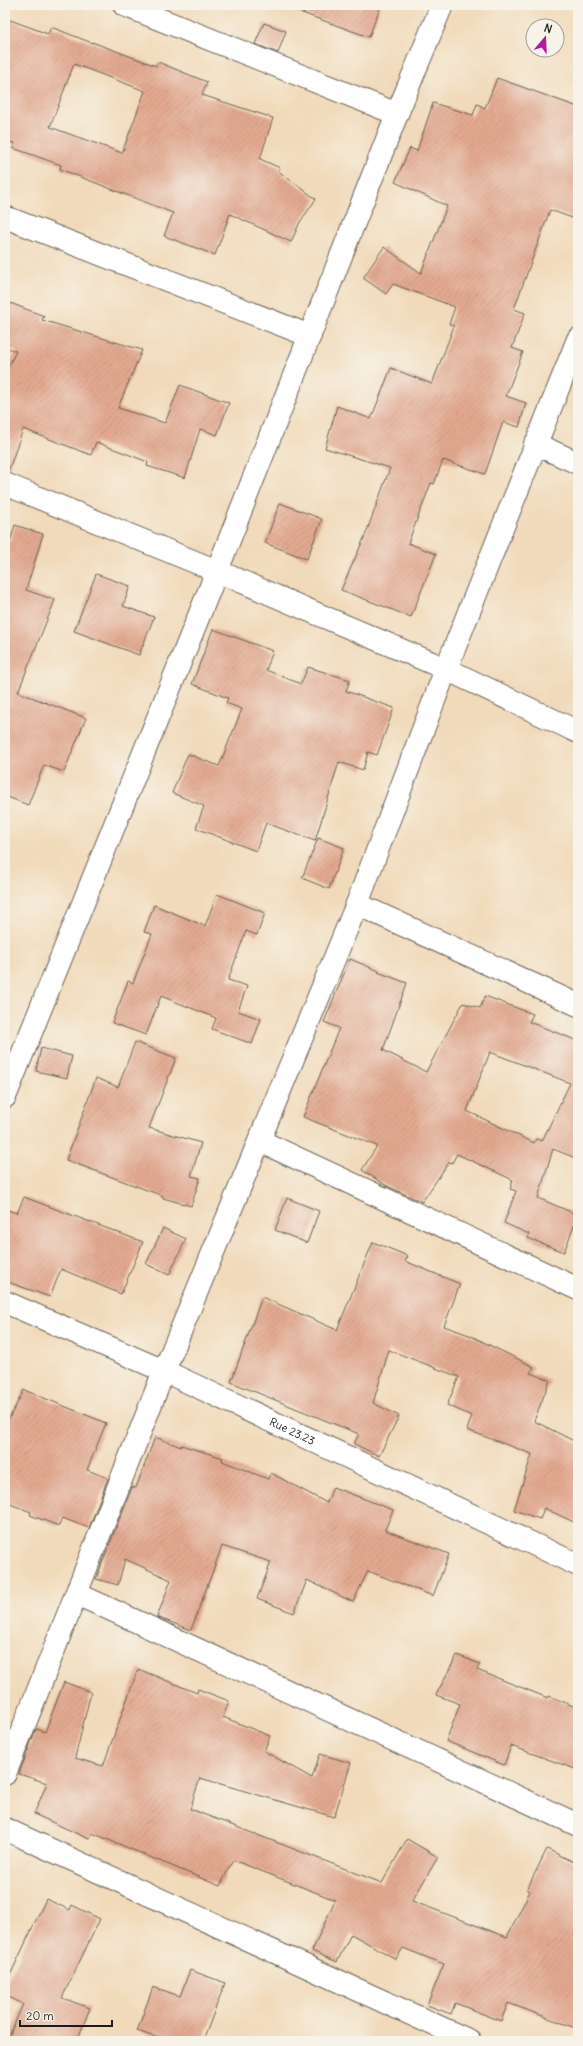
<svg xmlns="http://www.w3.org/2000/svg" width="583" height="2046" viewBox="0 0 583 2046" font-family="Delius,sans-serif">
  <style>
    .building { fill: url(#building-hatch); fill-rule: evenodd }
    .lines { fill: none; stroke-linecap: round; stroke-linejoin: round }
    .minor-casing { stroke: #675e53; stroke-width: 24 }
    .minor { stroke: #fff; stroke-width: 22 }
    .labels { text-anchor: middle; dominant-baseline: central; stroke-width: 3.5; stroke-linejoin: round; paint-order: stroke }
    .street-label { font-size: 11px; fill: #1c1c1c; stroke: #f7f3e8 }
  </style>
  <defs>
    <pattern id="building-hatch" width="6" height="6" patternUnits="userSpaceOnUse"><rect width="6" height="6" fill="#e3a990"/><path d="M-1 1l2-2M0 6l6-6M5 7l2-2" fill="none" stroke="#c2917c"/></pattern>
  </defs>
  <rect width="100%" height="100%" fill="#f7f3e8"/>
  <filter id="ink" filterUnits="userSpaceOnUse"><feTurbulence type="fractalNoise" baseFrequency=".025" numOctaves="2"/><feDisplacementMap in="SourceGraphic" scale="8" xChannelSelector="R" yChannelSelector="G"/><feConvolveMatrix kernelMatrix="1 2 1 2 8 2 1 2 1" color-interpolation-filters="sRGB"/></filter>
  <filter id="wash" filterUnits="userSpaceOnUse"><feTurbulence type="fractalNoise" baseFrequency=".012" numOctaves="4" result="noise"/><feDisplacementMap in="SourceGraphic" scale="16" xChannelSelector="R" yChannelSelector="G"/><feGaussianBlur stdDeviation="0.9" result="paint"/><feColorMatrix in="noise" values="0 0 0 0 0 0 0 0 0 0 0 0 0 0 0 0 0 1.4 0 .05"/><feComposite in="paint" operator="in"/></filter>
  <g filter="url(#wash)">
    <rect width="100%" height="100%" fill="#f1daba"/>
    <g id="blocks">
      <g class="building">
        <path d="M289 5H381L369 37 288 8Z"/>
        <path d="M5 18 48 34 51 27 92 43V42L156 66 158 62 207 82 202 95 273 118 260 159 280 168 278 171 316 199 300 222 291 242 230 214 215 255 164 236 173 213 60 169 61 165 13 148 15 143 5 142ZM74 64 145 91 122 153 50 127Z"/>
        <path d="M264 23 286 31 278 53 255 44Z"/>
        <path d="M497 78 578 107V220L550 210 514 309 525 313 512 348 523 352 506 396 526 403 519 427 503 422 485 474 443 460 434 484 431 483 408 543 436 554 411 617 341 590 365 536 390 468 325 448 337 406 371 419 391 368 432 384 454 326 449 324 455 307 393 284 386 294 363 278 384 247 421 273 447 206 395 182 410 148 417 151 433 103 473 115 477 104 485 108Z"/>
        <path d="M5 301 44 316 42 320 142 350 118 408 165 423 180 385 229 403 217 435 200 429 185 478 147 466 148 462 96 442 91 455 23 429 8 472 5 471V374L16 351 5 347Z"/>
        <path d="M280 503 322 519 307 559 265 543Z"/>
        <path d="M15 525 43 534 26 590 55 600 18 692 86 718 64 772 44 765 28 805 5 796V541L10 542Z"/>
        <path d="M96 574 130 586 123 606 154 617 139 655 74 631Z"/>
        <path d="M213 629 273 651 266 670 301 684 308 667 350 680 346 691 394 708 377 755 368 752 363 770 339 762 315 841 266 823 256 851 196 828 204 806 172 793 188 754 219 766 242 709 226 703 228 698 192 684Z"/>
        <path d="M318 838 344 848 329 889 302 878Z"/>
        <path d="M217 894 265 913 257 935 246 931 228 980 247 986 238 1011 261 1019 252 1044 212 1029 216 1018 161 996 146 1035 112 1023 128 981 133 983 152 934 144 932 154 905 205 926Z"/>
        <path d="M350 959 379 971 378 972 407 983 383 1050 426 1072 463 1003 480 1008 485 996 533 1014 529 1022 578 1041V1159L553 1149 538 1198 578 1215 564 1252 528 1238 529 1234 504 1223 516 1191 510 1189 513 1180 457 1154 452 1163 449 1162 422 1202 387 1186 362 1170 377 1146 303 1117 339 1028 324 1022ZM490 1052 570 1083 542 1141 536 1139 534 1143 467 1111Z"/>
        <path d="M135 1042 176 1058 149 1128 201 1143 191 1176 200 1178 191 1206 163 1198V1196L66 1160 96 1078 118 1087Z"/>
        <path d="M41 1048 72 1056 67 1078 36 1071Z"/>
        <path d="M24 1197 143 1242 121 1294 61 1269 50 1297 5 1281V1209L17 1213Z"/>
        <path d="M287 1198 319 1211 307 1243 275 1230Z"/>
        <path d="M163 1228 186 1239 169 1275 146 1264Z"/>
        <path d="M373 1242 408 1256 405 1261 460 1284 444 1326 469 1335 534 1367 530 1373 550 1380 534 1421 578 1443V1524L544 1508 540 1519 514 1510 532 1454 467 1430 472 1416 447 1405 459 1377 389 1350 373 1403 399 1416 379 1456 354 1444 359 1434 231 1382 262 1297 337 1330Z"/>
        <path d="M24 1390 106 1423 87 1470 108 1478 89 1528 62 1518 59 1526 30 1515 31 1512 5 1502V1426Z"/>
        <path d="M155 1437 181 1447V1445L223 1458 222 1461 268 1479 271 1473 327 1503 333 1487 393 1510 385 1530 449 1554 433 1596 368 1571 353 1602 307 1580 294 1613 257 1599 271 1562 222 1546 191 1630 157 1617 171 1580 125 1559 118 1585 96 1579 132 1487 136 1488Z"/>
        <path d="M457 1655 480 1664 477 1670 548 1698 549 1696 578 1708V1770L511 1746 504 1765 446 1741 460 1704 436 1695Z"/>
        <path d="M138 1669 197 1693 198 1689 229 1701 223 1717 270 1736 264 1751 312 1778 320 1754 351 1763 334 1817 200 1778 190 1809 382 1883 407 1839 438 1857 412 1901 507 1937 530 1891 527 1889 547 1849 578 1864V2029L508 2003 501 2021 455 2003 451 2014 427 2005 444 1964 403 1948 396 1959 351 1934 337 1962 312 1951 335 1900 233 1860 220 1886 92 1833 89 1839 34 1814 47 1783 19 1774 36 1729 45 1732 64 1682 91 1692 75 1758 103 1766Z"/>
        <path d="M46 1899 70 1910 72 1905 100 1919 62 1998 90 2008 77 2041H7L23 2004 5 1995V1986Z"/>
        <path d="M190 1970 225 1983 203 2041H167L137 2031 153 1987 180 1996Z"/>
      </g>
    </g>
  </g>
  <g filter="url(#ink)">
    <use href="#blocks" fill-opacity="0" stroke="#675e53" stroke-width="1"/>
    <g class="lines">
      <defs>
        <g id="minor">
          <path d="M124 5 397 114"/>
          <path d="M5 217 310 336"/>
          <path d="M535 444 578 463"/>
          <path d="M5 484 217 571 446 669 578 732"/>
          <path d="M357 904 578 1005"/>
          <path d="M5 1097 217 571 397 114 442 5"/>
          <path d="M260 1141 578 1289"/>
          <path id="s1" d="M5 1302 164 1371 578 1565"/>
          <path d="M77 1594 578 1825"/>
          <path d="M5 1774 164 1371 357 904 446 669 578 339"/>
          <path d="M5 1829 470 2041"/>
        </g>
      </defs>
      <use href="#minor" class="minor-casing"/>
      <use href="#minor" class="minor"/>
    </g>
  </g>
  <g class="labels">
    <g class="street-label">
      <text stroke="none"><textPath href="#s1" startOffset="315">Rue 23.23</textPath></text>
    </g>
  </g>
  <rect width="583" height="2046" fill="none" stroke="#f7f3e8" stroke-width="20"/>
  <g transform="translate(545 38) rotate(19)"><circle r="19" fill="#f7f3e8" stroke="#9f9d96"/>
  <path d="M0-3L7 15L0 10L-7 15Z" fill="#b5179e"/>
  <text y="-6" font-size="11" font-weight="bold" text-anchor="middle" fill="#1c1c1c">N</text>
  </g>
  <path d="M20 2020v6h92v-6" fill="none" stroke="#1c1c1c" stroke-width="2"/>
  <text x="26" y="2020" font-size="12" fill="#1c1c1c" stroke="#f7f3e8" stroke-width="3" paint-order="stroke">20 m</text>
</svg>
